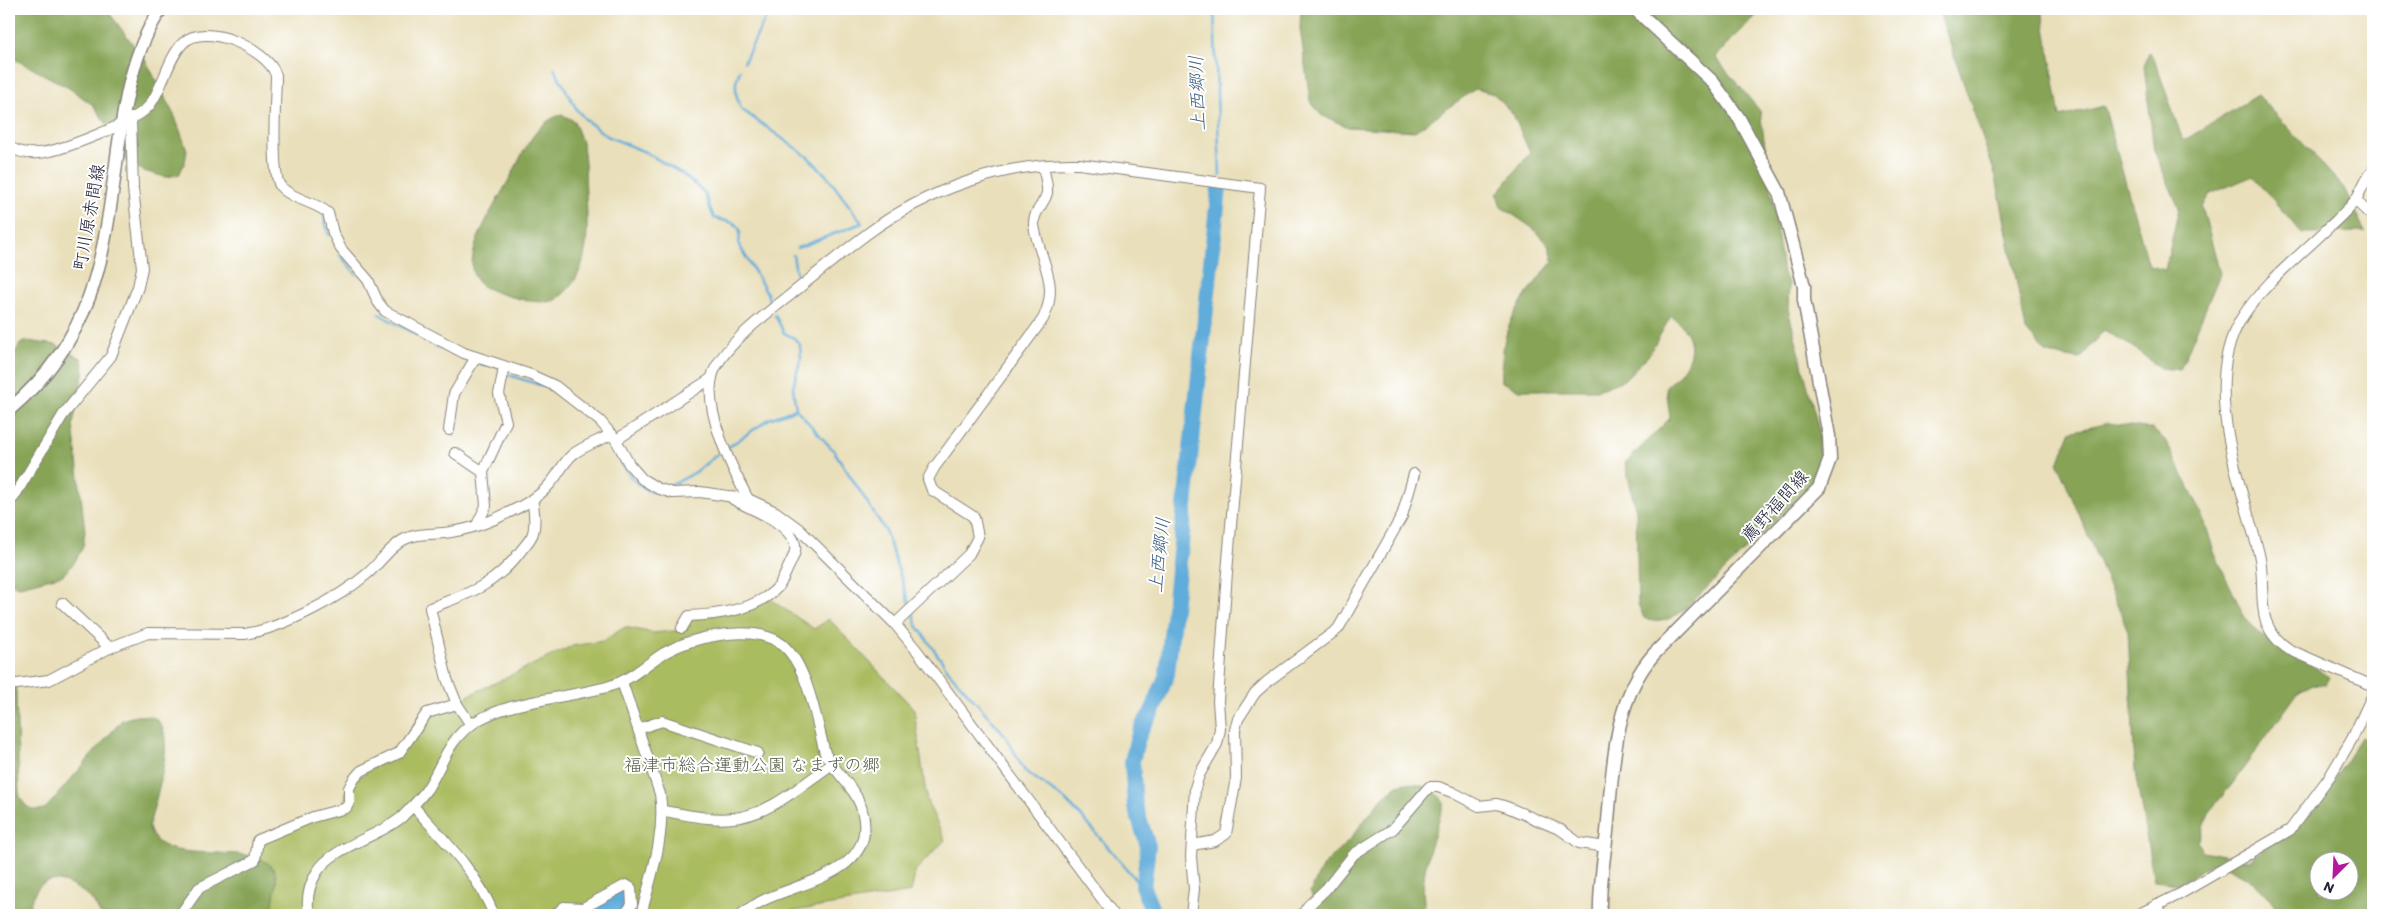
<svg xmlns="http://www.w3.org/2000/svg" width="2382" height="924" viewBox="0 0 2382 924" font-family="Itim,'Klee One',sans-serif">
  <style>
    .green { fill: #aabc60; stroke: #666f4e }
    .forest { fill: #87a456; stroke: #546348; fill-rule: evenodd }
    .water { fill: #61acda; stroke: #42678a }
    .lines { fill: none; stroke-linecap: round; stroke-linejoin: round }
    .stream { stroke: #61acda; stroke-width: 2.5 }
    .river { stroke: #61acda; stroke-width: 16 }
    .minor-casing { stroke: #86807a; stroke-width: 12 }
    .major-casing { stroke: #86807a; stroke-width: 15 }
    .minor { stroke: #fff; stroke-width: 10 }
    .major { stroke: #fff; stroke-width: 12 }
    .labels { text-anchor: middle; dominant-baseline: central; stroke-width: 4; stroke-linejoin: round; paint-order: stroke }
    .street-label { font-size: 18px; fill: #22223b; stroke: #fff }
    .park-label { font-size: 18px; fill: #58604a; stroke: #fff }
    .water-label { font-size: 19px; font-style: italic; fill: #3e6083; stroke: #fff }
  </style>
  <rect width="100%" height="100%" fill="#fff"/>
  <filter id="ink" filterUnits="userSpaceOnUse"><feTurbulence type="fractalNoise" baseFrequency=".02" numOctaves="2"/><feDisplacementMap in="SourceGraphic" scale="10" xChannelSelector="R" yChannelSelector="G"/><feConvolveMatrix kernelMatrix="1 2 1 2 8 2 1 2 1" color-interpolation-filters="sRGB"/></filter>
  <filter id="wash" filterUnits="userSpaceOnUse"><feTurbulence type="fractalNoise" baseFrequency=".0096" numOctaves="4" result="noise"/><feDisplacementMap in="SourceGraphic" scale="20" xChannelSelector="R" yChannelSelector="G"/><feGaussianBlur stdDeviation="1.12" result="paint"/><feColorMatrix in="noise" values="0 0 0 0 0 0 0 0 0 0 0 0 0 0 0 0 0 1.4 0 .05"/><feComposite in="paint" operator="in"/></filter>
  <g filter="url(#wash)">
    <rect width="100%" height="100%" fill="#e9dfba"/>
    <path class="green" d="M770 599 814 629 829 619 914 709 927 801 945 840 916 870 911 892 770 915H251L254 838 344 805 347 786 399 749 421 713 429 708 459 700 572 646 603 641 625 627 653 633 684 630 690 620Z"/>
    <g class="forest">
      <path d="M9 9H106L146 61 175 117 187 150 185 162 179 175 165 177 144 171 127 162 108 126 93 105 69 88 9 56Z"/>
      <path d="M1301 9H1763L1715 57 1760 111 1783 273 1789 284 1788 309 1819 431V459L1813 484 1685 609C1671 618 1661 626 1644 618L1638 604 1636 511 1625 463 1670 418 1666 387C1692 366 1703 339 1671 316L1648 356 1624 380 1597 390H1520L1502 382C1499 324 1519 303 1553 261 1551 235 1520 220 1501 207L1497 194 1530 153 1513 114 1494 94 1475 89 1415 131 1348 127 1321 115 1310 101 1300 28Z"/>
      <path d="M1938 9H2042L2060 117 2104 106 2149 266 2165 270 2179 208 2154 151 2144 66 2148 52 2155 61 2183 141 2258 95 2344 188 2365 232 2301 233 2253 176 2210 194 2202 206 2220 274 2180 370 2160 368 2134 348 2104 330 2080 359 2047 354 2026 330 1996 177Z"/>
      <path d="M563 115 574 121C578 131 583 143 584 153 586 167 585 181 586 195 588 232 591 275 557 299 544 308 494 294 481 285 475 281 472 272 472 265 472 238 498 200 511 176 522 155 537 118 563 115Z"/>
      <path d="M28 341 56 345 81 358 84 370 73 424 85 531 83 547 74 563 63 575 20 586 9 584V363L20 344Z"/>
      <path d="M2108 423 2152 429 2165 440 2202 513 2214 552 2245 618 2261 635 2330 677 2326 685 2313 684 2299 691 2233 783 2209 812 2198 842 2203 851 2249 860 2316 809 2361 737 2373 743V915H2281C2258 882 2251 878 2215 862L2179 884 2154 881 2135 772 2128 631 2058 464 2070 432ZM2320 862H2350V892H2320Z"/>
      <path d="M9 662 16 691 19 792C21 805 33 814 46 808L122 720C196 693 154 797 149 828 161 872 252 836 274 870 281 879 270 902 273 915H101C98 910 95 903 91 899 80 888 56 874 42 884 33 890 30 906 27 915H9Z"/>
      <path d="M1405 783C1418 783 1437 790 1444 802 1435 838 1415 878 1427 915H1321L1310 892 1323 866 1349 840 1383 797 1398 785Z"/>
    </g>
    <path class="water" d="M627 889 628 902 619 915H606L604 913 598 915 591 910 593 906C606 902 614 892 627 889Z"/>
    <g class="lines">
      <g class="stream">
        <path d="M1214 9 1220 176"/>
        <path d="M744 62 770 9"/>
        <path d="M554 68 577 110 587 121 607 136 645 152 681 173 704 192 714 218 734 223 740 230 739 245 767 293 770 303 798 283 793 255"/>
        <path d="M740 70 736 82V94L741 109 808 157 827 176 862 223 797 248"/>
        <path d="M324 218 329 235"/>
        <path d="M340 255 356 274"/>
        <path d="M379 314 436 346 469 360"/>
        <path d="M775 315 784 333 794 338 800 345 801 358 793 387 796 409 834 451 885 530 909 602"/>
        <path d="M478 363 486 366"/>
        <path d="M506 374 543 386"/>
        <path d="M551 389 560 396"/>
        <path d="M594 422 602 432 597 436"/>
        <path d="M611 443C620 461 634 492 657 492"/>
        <path d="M727 448 769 419 796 409"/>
        <path d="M546 482 563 458"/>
        <path d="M666 488 696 472 720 452"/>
        <path d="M914 615 916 624 951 674 1006 736 1024 770 1064 799 1082 817 1143 888"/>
      </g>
      <path class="river" d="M1154 915 1143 888 1148 846 1135 806 1132 761 1137 740 1143 725 1152 712 1167 674 1219 188"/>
    </g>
  </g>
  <g filter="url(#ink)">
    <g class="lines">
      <defs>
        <g id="minor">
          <path d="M9 147C19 152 26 154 38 153 59 152 136 122 149 106 163 88 168 58 183 43 205 21 267 49 276 75 276 95 270 175 281 187 293 200 314 201 328 213L333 233 341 249 368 280 378 302 385 311 464 353 531 375 555 386 600 421 616 440 629 464 642 479 657 488 672 493 700 492 748 499 776 512 799 529 895 624 918 652 1114 915"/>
          <path d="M2373 170C2366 176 2362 190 2356 199 2349 209 2337 220 2327 229 2298 257 2263 284 2241 319 2200 386 2242 486 2259 554 2268 590 2250 624 2290 650L2373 686"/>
          <path d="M2355 200 2373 217"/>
          <path d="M449 430 454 394 476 357"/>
          <path d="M616 440 712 378"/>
          <path d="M455 453 483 472"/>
          <path d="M748 499C732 468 704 413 712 377 719 349 767 313 789 296 815 275 840 254 867 234 926 190 1005 162 1079 164L1260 188 1227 572 1218 701 1220 729 1217 744 1199 775 1195 788 1191 857 1194 889 1191 915"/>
          <path d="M9 502 14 497 63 415 111 356 138 287 142 268 133 189 131 118"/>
          <path d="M477 525 486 506 483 472 506 422 499 394 504 368"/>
          <path d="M62 603 110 648"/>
          <path d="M895 624 969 554 978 537 974 517 932 490 928 479 934 468 1043 319C1061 282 1039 261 1034 225 1033 211 1044 205 1047 193 1048 184 1044 174 1043 166"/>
          <path d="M682 628 689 616C717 615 757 610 778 587 783 581 786 571 790 564 794 555 798 548 793 539 780 518 753 511 733 499"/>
          <path d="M622 682 660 794C666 835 651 876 641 915"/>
          <path d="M9 685 49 680 111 647 148 633 245 634C282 628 338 599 367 574 379 564 388 549 403 540 417 532 435 535 451 532 465 530 481 525 495 519 512 511 537 500 549 485 558 476 562 464 572 455 583 446 599 441 612 434"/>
          <path d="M471 725 457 704 447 679 430 608C469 593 493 587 520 552 524 546 531 540 533 533 536 522 534 510 532 499"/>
          <path d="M638 729 662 721 758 753"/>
          <path d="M413 806C444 840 477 872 494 915"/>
          <path d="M663 811C685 814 710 821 733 818 770 815 801 785 831 765"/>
          <path d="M1192 845 1215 841 1226 834 1236 778 1235 730 1238 719 1255 693 1268 681 1338 629 1402 516 1414 474"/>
          <path d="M2157 904 2162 915"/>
          <path d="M180 915 199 888 255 860 258 840 313 817 346 808 349 803V788L354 779 361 771 399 753 427 713 457 704"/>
          <path d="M309 915C306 900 309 885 317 872 333 846 379 837 402 817 411 808 420 799 427 789 442 766 448 740 472 724 509 699 567 699 610 686 631 680 646 664 664 653 692 637 747 625 777 641 807 658 816 720 825 753 835 773 856 788 862 810 879 871 805 881 766 899 757 903 749 909 740 915"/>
          <path d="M555 915 564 907 583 908 626 885 631 888 632 905 624 915"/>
          <path d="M1302 915 1308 906 1326 889 1354 854 1393 829 1429 787H1438L1452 792 1479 806 1497 804 1507 807 1561 830 1579 843 1606 847"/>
          <path d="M2137 915 2180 894 2290 830 2330 776 2352 739 2373 694"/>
        </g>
        <g id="major">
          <path d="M9 410C96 336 104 256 118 149 125 100 133 50 161 9"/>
          <path d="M1600 915C1599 887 1604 859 1607 832 1613 772 1612 701 1654 654L1819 488 1830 459 1829 436 1804 300V286L1779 192 1739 118 1713 82 1635 9"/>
        </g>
      </defs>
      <use href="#minor" class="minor-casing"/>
      <use href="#major" class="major-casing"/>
      <use href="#minor" class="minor"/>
      <use href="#major" class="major"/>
    </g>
  </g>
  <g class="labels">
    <g class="street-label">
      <text transform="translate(89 217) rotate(-80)">町川原赤間線</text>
      <text transform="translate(1775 506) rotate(-48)">薦野福間線</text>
    </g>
    <g class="park-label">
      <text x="752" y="765">福津市総合運動公園 なまずの郷</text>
    </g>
    <g class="water-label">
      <text transform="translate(1197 93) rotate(-92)">上西郷川</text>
      <text transform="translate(1159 555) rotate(-84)">上西郷川</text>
    </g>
  </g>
  <rect width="2382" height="924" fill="none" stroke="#fff" stroke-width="30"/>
  <g transform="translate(2334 876) rotate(204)"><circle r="24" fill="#ffffff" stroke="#a7a7b1"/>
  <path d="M0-4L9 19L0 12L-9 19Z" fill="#b5179e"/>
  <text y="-8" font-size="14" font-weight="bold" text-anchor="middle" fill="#22223b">N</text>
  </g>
</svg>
